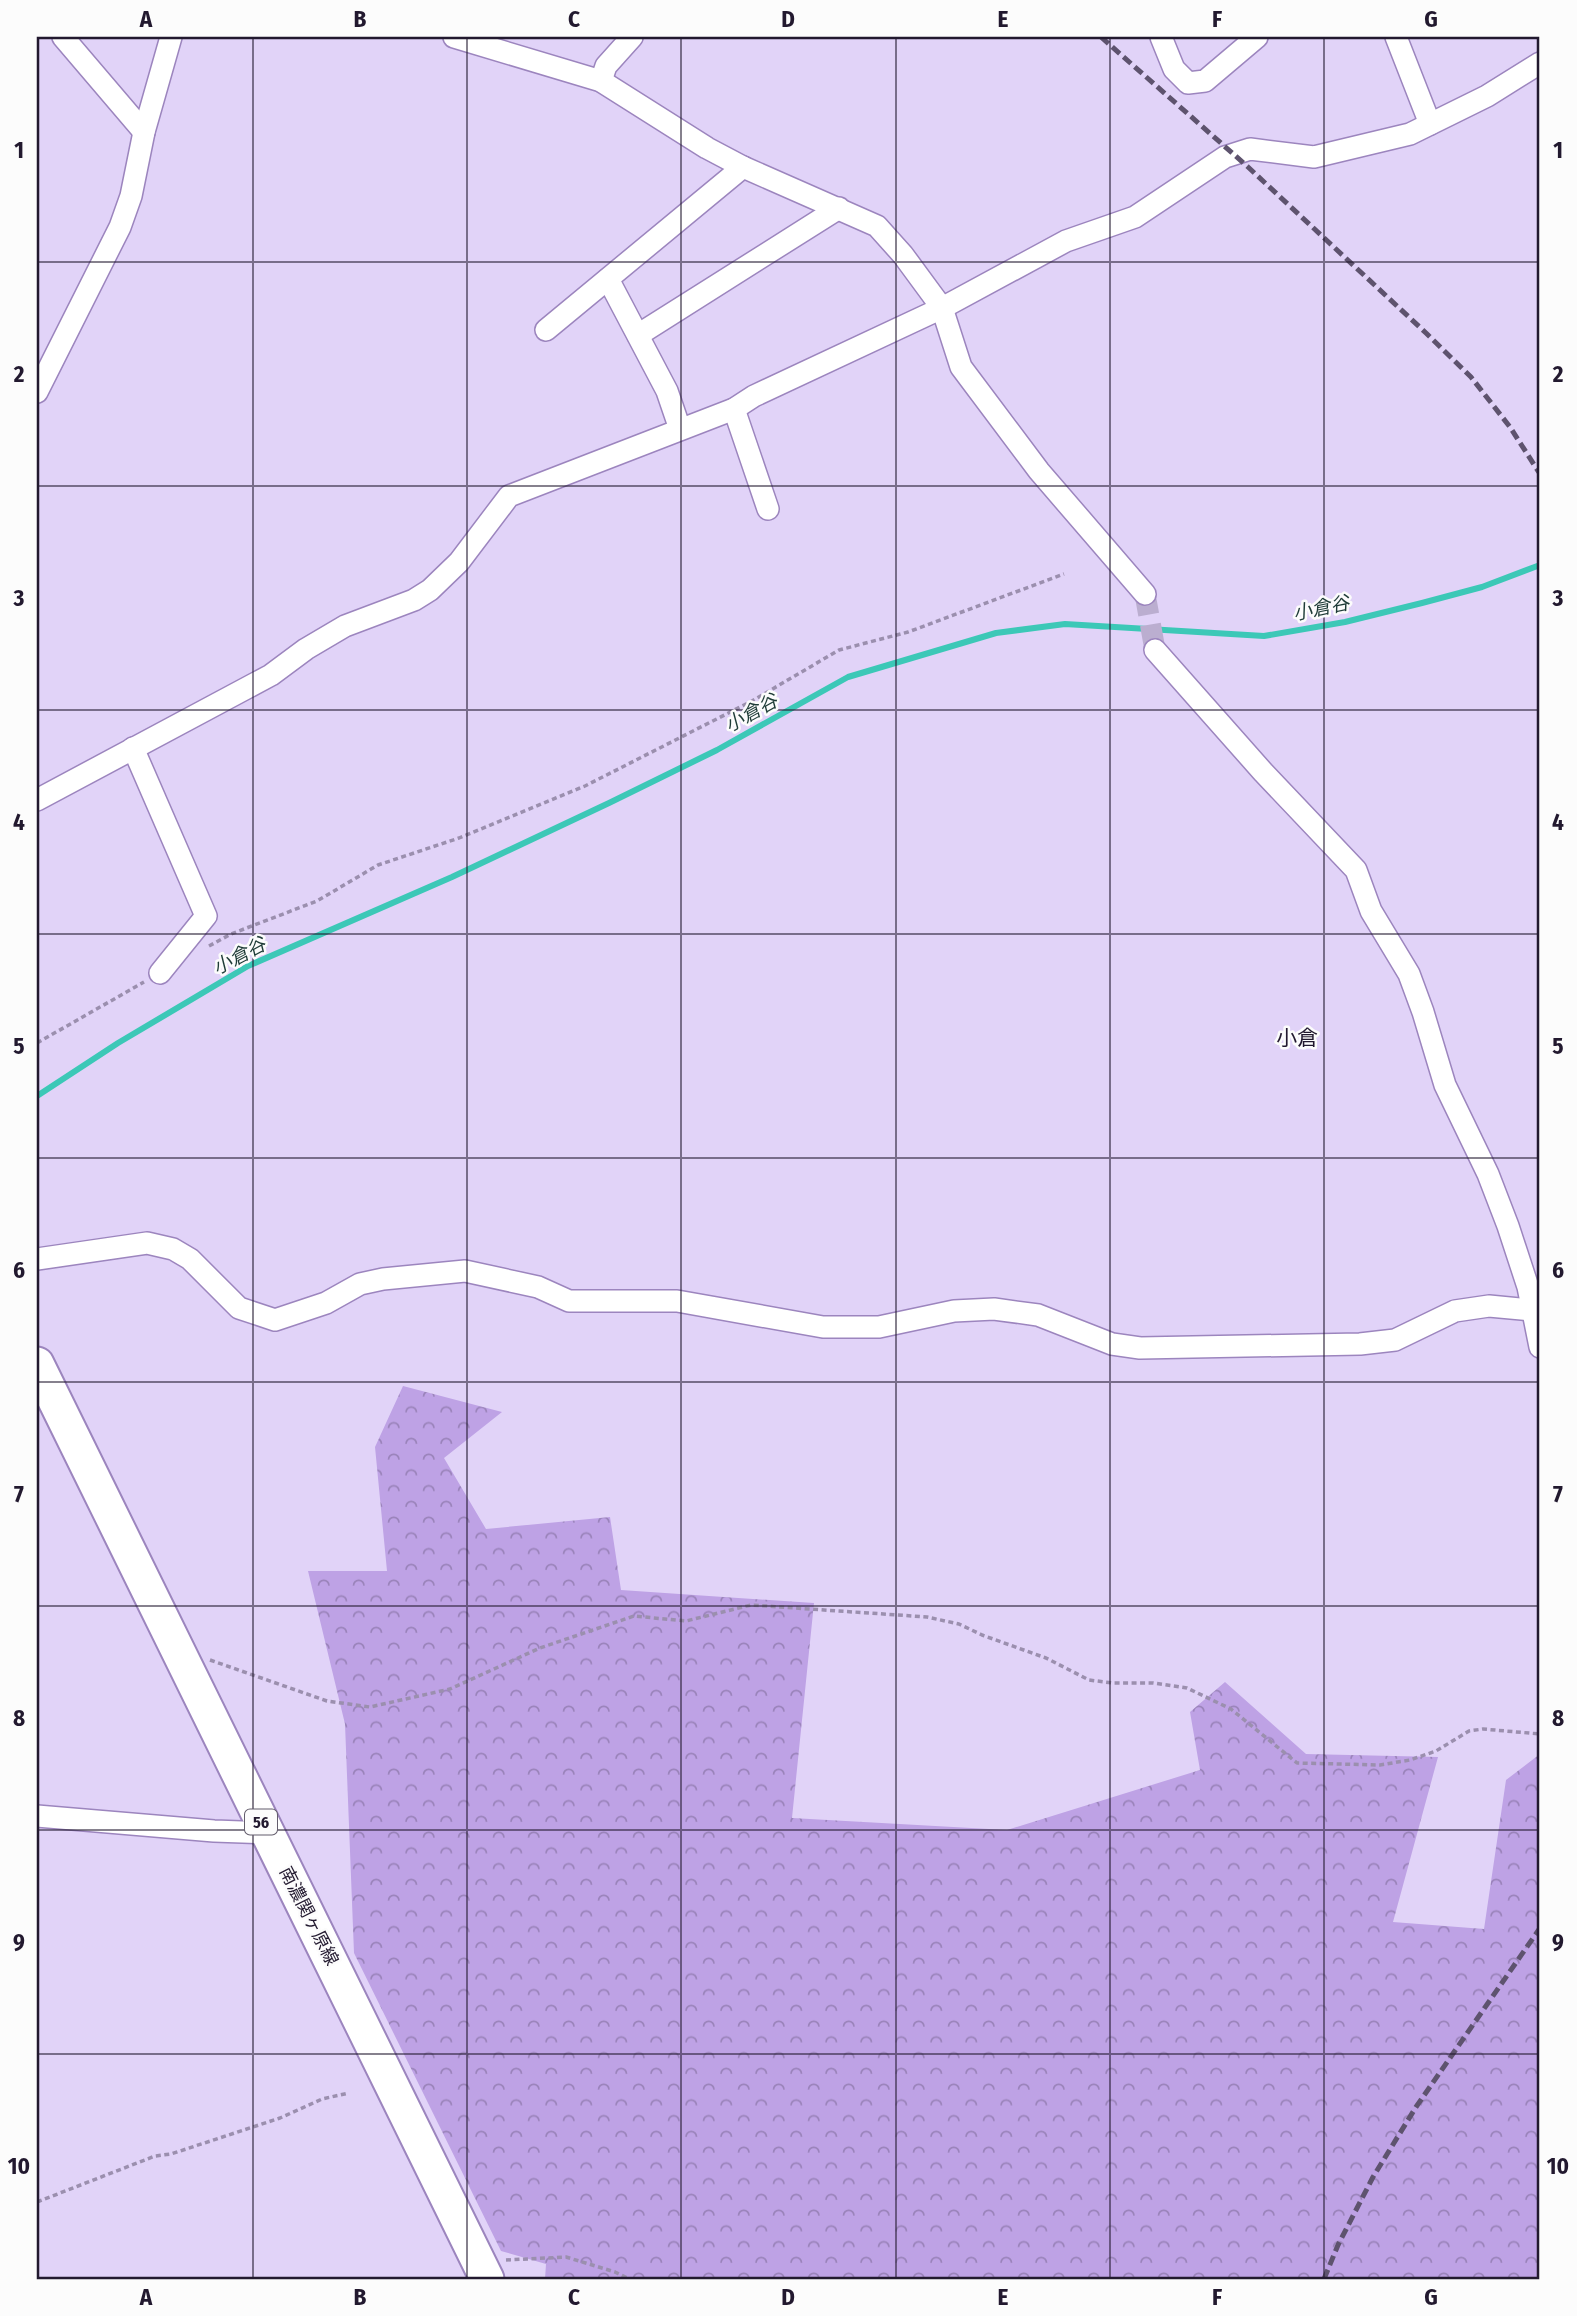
<svg xmlns="http://www.w3.org/2000/svg" width="1577" height="2316" viewBox="0 0 1577 2316" font-family="'Fira Sans Condensed','Noto Sans JP',sans-serif">
  <style>
    .forest { fill: url(#forest-crowns) }
    .lines { fill: none; stroke-linecap: round; stroke-linejoin: round }
    .stream { stroke: #3cc8b7; stroke-width: 6 }
    .minor-tunnel { stroke: #bbaed0; stroke-width: 21; stroke-dasharray: 21 10; stroke-linecap: butt }
    .minor-casing { stroke: #9c85be; stroke-width: 24 }
    .primary-casing { stroke: #9c85be; stroke-width: 37 }
    .path { stroke: #9b8fae; stroke-width: 3.5; stroke-dasharray: 5 3.5; stroke-linecap: butt }
    .minor { stroke: #fff; stroke-width: 21 }
    .primary { stroke: #fff; stroke-width: 33 }
    .rail { stroke: #5e536e; stroke-width: 5; stroke-dasharray: 10 5; stroke-linecap: butt }
    .grid { fill: none; stroke: #22192f; stroke-width: 2; stroke-opacity: 0.55 }
    .labels { text-anchor: middle; dominant-baseline: central; stroke-width: 5; stroke-linejoin: round; paint-order: stroke }
    .shield { fill: #fcfcfc; stroke: #635d6c; stroke-width: 2 }
    .shield-label { font-size: 16px; font-weight: bold; fill: #22192f }
    .street-label { font-size: 18px; fill: #22192f; stroke: #fcfcfc }
    .water-label { font-size: 19px; font-style: italic; fill: #1e3b37; stroke: #fcfcfc }
    .quarter-label { font-size: 21px; fill: #22192f; stroke: #fcfcfc }
    .neatline { fill: none; stroke: #22192f; stroke-width: 2.5 }
    .grid-label { font-size: 23px; text-anchor: middle; font-weight: bold; fill: #22192f }
  </style>
  <defs>
    <pattern id="forest-crowns" width="20" height="18" patternUnits="userSpaceOnUse" patternTransform="scale(1.75)"><rect width="20" height="18" fill="#bea2e5"/><path d="M2 6a3 3 0 1 1 6 0M12 15a3 3 0 1 1 6 0" fill="none" stroke="#9a83ba"/></pattern>
  </defs>
  <rect width="100%" height="100%" fill="#e1d3f8"/>
  <path class="forest" d="M403 1386 502 1412 444 1458 486 1529 610 1517 621 1590 814 1603 792 1818 1007 1830 1200 1770 1190 1712 1225 1682 1306 1754 1438 1757 1393 1922 1484 1929 1506 1780 1540 1754V2279H545L546 2264 501 2251 354 1953 345 1724 308 1571H387L375 1447Z"/>
  <g class="lines">
    <path class="stream" d="M37 1096 118 1043 248 966 452 877 609 803 717 750 848 677 996 633 1065 624 1264 636 1345 622 1422 603 1482 587 1540 565"/>
    <path class="minor-tunnel" d="M1145 594 1155 650"/>
    <defs>
      <g id="minor">
        <path d="M63 37 144 132"/>
        <path d="M454 37 601 81 707 148 743 167 877 226 903 255 942 308 961 367 1039 471 1145 594"/>
        <path d="M1161 37 1174 69 1188 83 1205 81 1257 37"/>
        <path d="M1396 37 1430 124"/>
        <path d="M601 81 606 66 632 37"/>
        <path d="M608 279 667 391 680 429"/>
        <path d="M546 330 743 167"/>
        <path d="M638 335 839 208"/>
        <path d="M37 392 120 227 131 196 144 132 171 37"/>
        <path d="M734 409 768 509"/>
        <path d="M1155 650 1263 772 1356 870 1371 911 1409 974 1423 1012 1445 1085 1488 1174 1508 1226 1528 1287 1540 1347"/>
        <path d="M133 748 206 916 160 973"/>
        <path d="M37 800 271 675 306 649 345 626 414 600 430 590 459 562 509 496 734 409 754 396 942 308 1066 241 1135 217 1225 157 1250 149 1314 157 1410 134 1487 96 1540 63"/>
        <path d="M37 1259 147 1243 173 1249 190 1259 239 1308 275 1320 326 1303 360 1284 383 1279 465 1271 538 1287 569 1301H677L823 1327H879L954 1311 994 1309 1038 1315 1112 1344 1140 1348 1360 1344 1395 1340 1455 1311 1489 1306 1531 1310 1540 1308"/>
        <path d="M37 1816 214 1831 266 1833"/>
      </g>
      <path id="primary" d="M37 1364 487 2279"/>
    </defs>
    <use href="#minor" class="minor-casing"/>
    <use href="#primary" class="primary-casing"/>
    <g class="path">
      <path d="M209 946 231 934 317 901 378 865 459 838 585 786 752 701 839 650 908 632 1064 574"/>
      <path d="M37 1043 144 982"/>
      <path d="M210 1660 327 1701 370 1707 450 1689 540 1648 634 1616 686 1621 751 1605 927 1617 959 1624 982 1635 1046 1658 1089 1680 1113 1683H1153L1187 1688 1231 1709 1297 1763 1380 1765 1410 1760 1436 1751 1469 1731 1483 1729 1540 1734"/>
      <path d="M37 2202 155 2156 171 2154 280 2118 322 2099 349 2093"/>
      <path d="M506 2260 566 2257 615 2272 629 2279"/>
    </g>
    <use href="#minor" class="minor"/>
    <use href="#primary" class="primary"/>
    <g class="rail">
      <path d="M1101 37 1248 167 1426 333 1471 377 1510 427 1540 474"/>
      <path d="M1324 2279 1338 2245 1373 2177 1416 2107 1540 1928"/>
    </g>
  </g>
  <path class="grid" d="M253 37V2279M467 37V2279M681 37V2279M896 37V2279M1110 37V2279M1324 37V2279M37 262H1540M37 486H1540M37 710H1540M37 934H1540M37 1158H1540M37 1382H1540M37 1606H1540M37 1830H1540M37 2054H1540"/>
  <g class="labels">
    <rect class="shield" x="245" y="1809.5" width="32" height="25" rx="5"/>
    <g class="shield-label">
      <text x="261" y="1822">56</text>
    </g>
    <g class="street-label">
      <text transform="translate(309 1916) rotate(63)">南濃関ヶ原線</text>
    </g>
    <g class="water-label">
      <text transform="translate(1321 608) rotate(-12)">小倉谷</text>
      <text transform="translate(751 713) rotate(-29)">小倉谷</text>
      <text transform="translate(239 956) rotate(-28)">小倉谷</text>
    </g>
    <g class="quarter-label">
      <text x="1297" y="1038">小倉</text>
    </g>
  </g>
  <rect width="1577" height="2316" fill="none" stroke="#fcfcfc" stroke-width="77"/>
  <rect x="38" y="38" width="1500" height="2240" class="neatline"/>
  <g class="grid-label">
    <text x="146" y="27">A</text>
    <text x="360" y="27">B</text>
    <text x="574" y="27">C</text>
    <text x="788" y="27">D</text>
    <text x="1003" y="27">E</text>
    <text x="1217" y="27">F</text>
    <text x="1431" y="27">G</text>
    <text x="19" y="158">1</text>
    <text x="1558" y="158">1</text>
    <text x="19" y="382">2</text>
    <text x="1558" y="382">2</text>
    <text x="19" y="606">3</text>
    <text x="1558" y="606">3</text>
    <text x="19" y="830">4</text>
    <text x="1558" y="830">4</text>
    <text x="19" y="1054">5</text>
    <text x="1558" y="1054">5</text>
    <text x="19" y="1278">6</text>
    <text x="1558" y="1278">6</text>
    <text x="19" y="1502">7</text>
    <text x="1558" y="1502">7</text>
    <text x="19" y="1726">8</text>
    <text x="1558" y="1726">8</text>
    <text x="19" y="1950">9</text>
    <text x="1558" y="1950">9</text>
    <text x="19" y="2174">10</text>
    <text x="1558" y="2174">10</text>
    <text x="146" y="2305">A</text>
    <text x="360" y="2305">B</text>
    <text x="574" y="2305">C</text>
    <text x="788" y="2305">D</text>
    <text x="1003" y="2305">E</text>
    <text x="1217" y="2305">F</text>
    <text x="1431" y="2305">G</text>
  </g>
</svg>
